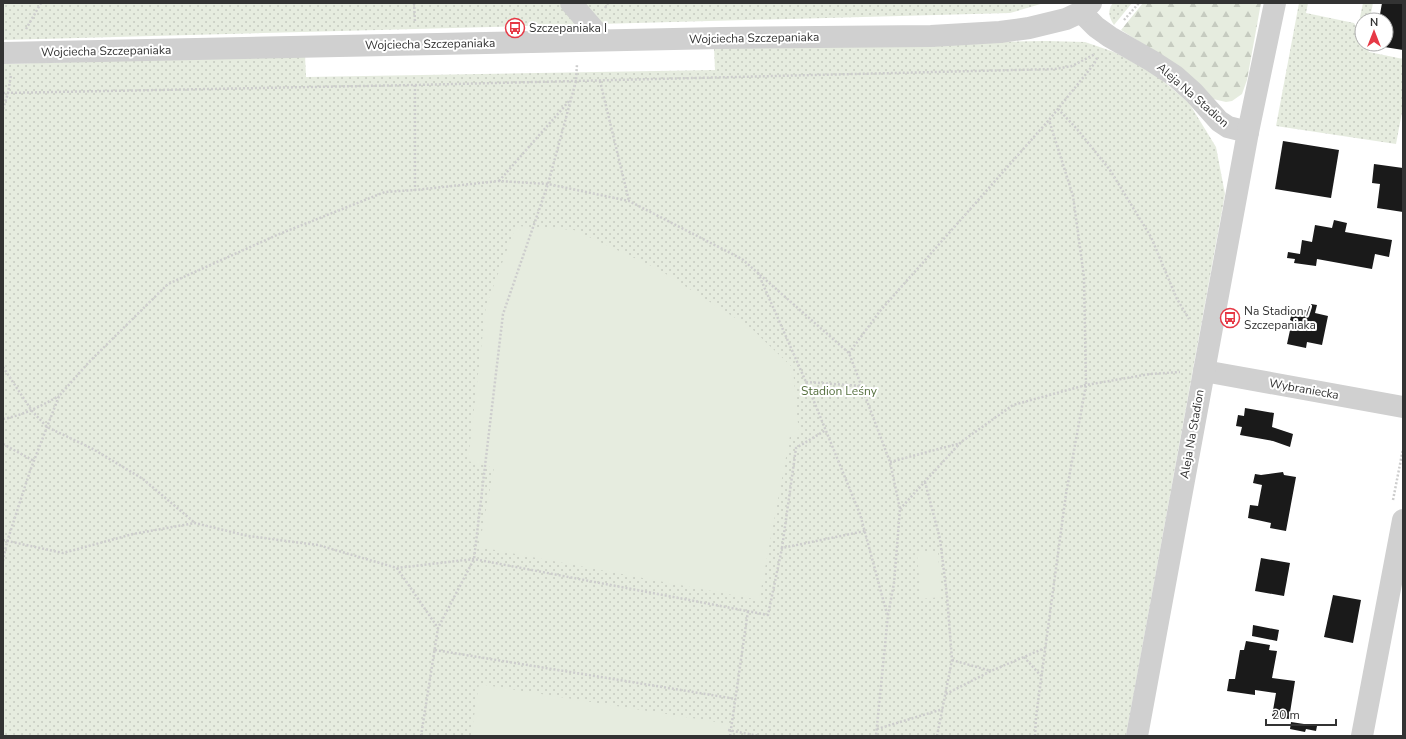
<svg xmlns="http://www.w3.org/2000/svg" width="1406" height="739" viewBox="0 0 1406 739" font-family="'Nunito Sans',sans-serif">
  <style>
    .green { fill: url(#green-dots) }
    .forest { fill: url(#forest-firs) }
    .pitch { fill: #e6ecdf }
    .building { fill: #1a1a1a }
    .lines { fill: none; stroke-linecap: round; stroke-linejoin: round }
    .path { stroke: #cdcdcd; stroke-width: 2.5; stroke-dasharray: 2 2; stroke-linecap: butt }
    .minor { stroke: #d0d0d0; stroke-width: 22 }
    .labels { text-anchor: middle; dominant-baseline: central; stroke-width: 4; stroke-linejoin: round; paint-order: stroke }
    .poi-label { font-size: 12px; fill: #333; stroke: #fff; text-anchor: start }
    .street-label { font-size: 12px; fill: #333; stroke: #fff }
    .park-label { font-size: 12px; fill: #56703f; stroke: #fff }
  </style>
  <defs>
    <pattern id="green-dots" width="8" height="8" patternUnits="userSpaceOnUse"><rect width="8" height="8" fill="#e6ecdf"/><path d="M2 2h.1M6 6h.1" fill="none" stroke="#c6cbc0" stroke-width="1.8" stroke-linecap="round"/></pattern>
    <pattern id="forest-firs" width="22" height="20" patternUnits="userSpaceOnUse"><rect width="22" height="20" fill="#e6ecdf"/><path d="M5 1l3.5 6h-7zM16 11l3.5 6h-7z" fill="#c6cbc0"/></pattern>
  </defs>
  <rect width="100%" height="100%" fill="#fff"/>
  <g class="green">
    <path d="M3 3H1044L1010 13 3 40Z"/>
    <path d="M1113 3H1132L1114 25C1109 18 1107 10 1113 3Z"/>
    <path d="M1299 3H1308L1306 13 1354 23 1362 37V44H1365L1369 52 1403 59V107L1396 144 1276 126Z"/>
    <path d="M1363 3H1373L1370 18 1367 20H1362V21L1359 22Z"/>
    <path d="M1046 41 1085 42 1114 52 1155 74 1189 103 1216 147 1225 194 1126 736H3V64L305 55 306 77 715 70 714 47Z"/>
  </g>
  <path class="forest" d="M1143 3H1261L1247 80 1242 94 1232 101 1226 102 1213 99 1168 60 1121 30Z"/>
  <g class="pitch">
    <path d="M516 226 574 230 658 269 751 328 793 368 797 416 800 437 790 436 759 600 479 547 494 468 468 461 486 306Z"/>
    <path d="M938 551 941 597 921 599 917 553Z"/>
    <path d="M479 684 729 724 727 736H471Z"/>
  </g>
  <g class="building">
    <path d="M1382 3H1403V50L1372 45 1386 44V20H1379Z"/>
    <path d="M1283 141 1339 150 1331 198 1275 189Z"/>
    <path d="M1374 164 1403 168V212L1377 208 1380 184 1372 183Z"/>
    <path d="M1334 220 1347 223 1345 232 1392 240 1389 257 1375 254 1372 269 1317 259 1316 266 1294 263 1295 259 1287 258 1288 252 1300 254 1302 240 1312 242 1315 225 1332 228Z"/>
    <path d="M1311 304 1317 305 1315 313 1328 316 1322 345 1307 342 1306 348 1287 344 1292 321 1290 320 1293 308 1310 311Z"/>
    <path d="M1245 408 1274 413 1272 427 1293 434 1290 447 1273 441 1240 435 1242 427 1236 426 1238 415 1244 416Z"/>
    <path d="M1283 472 1284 475 1296 477 1286 531 1270 528 1271 523 1248 518 1250 505 1258 506 1262 485 1253 483 1255 474 1261 475Z"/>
    <path d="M1261 558 1290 563 1284 596 1255 591Z"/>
    <path d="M1333 595 1361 600 1353 643 1324 637Z"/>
    <path d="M1253 625 1279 630 1277 641 1252 636Z"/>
    <path d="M1246 641 1270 645 1269 650 1277 651 1272 678 1295 681 1289 719 1272 716 1276 693 1255 690V695L1227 691 1229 679H1235L1240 650H1244Z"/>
    <path d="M1291 722 1317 726 1316 731 1306 729 1305 732 1290 729Z"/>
  </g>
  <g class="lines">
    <g class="path">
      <path d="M414 3 415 22"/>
      <path d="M605 8 608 3"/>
      <path d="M1124 20 1139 3"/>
      <path d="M26 29 41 3"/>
      <path d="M600 81 629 201"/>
      <path d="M415 85V190"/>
      <path d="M3 93 415 85 1055 69 1072 66 1095 54"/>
      <path d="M3 109 8 93 11 75"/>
      <path d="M1058 109 1077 129 1110 170 1151 237 1177 299 1189 319"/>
      <path d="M499 181 570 100"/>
      <path d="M758 273 806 382 860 514 887 614"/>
      <path d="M849 353 880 311 1049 120 1094 64 1098 56"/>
      <path d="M3 367 32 411 47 427 93 449 143 479 195 523"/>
      <path d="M806 382 862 386"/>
      <path d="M3 419C24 415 41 406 59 396"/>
      <path d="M3 444 34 461"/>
      <path d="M890 462 961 443"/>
      <path d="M925 482 940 539 947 596 952 660 937 736"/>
      <path d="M1393 500 1403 449"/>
      <path d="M900 509 961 442 1013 405 1086 385 1150 374 1180 372"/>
      <path d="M3 540 63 553 133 534 195 523 248 536 318 545 397 568 474 559 768 615 782 548 865 531"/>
      <path d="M782 548 796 448 826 430"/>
      <path d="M3 561 7 542 30 471 59 396 89 362 168 284 277 235 385 192 415 190 499 181 548 184 629 201 742 259 849 353 890 462 900 509 894 583 888 615 876 736"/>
      <path d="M397 568 438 628"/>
      <path d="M435 650 736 699"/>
      <path d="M1024 657 1041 676"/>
      <path d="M952 660 991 671"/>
      <path d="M946 694 991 671 1045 648"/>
      <path d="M877 729 943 709"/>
      <path d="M728 730 759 736"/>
      <path d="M421 736 438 628 474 559 503 314 548 184 576 81 577 64"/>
      <path d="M730 736 748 611"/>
      <path d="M1035 736 1036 717 1066 494 1086 385 1084 277 1073 196 1049 120"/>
    </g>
    <g class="minor">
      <path d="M571 3 603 40"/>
      <path d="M1081 12 1096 27 1110 37 1152 61 1175 76 1194 93 1219 121 1228 127 1248 132"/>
      <path d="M3 53 721 38 931 36 1000 32 1029 28 1066 19 1081 12 1091 3"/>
      <path d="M1204 371 1403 407"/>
      <path d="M1137 736 1248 132 1275 3"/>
      <path d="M1362 736 1403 520"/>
    </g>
  </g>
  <defs>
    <symbol id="bus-ring" viewBox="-11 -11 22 22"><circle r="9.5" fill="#fff" stroke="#e63946" stroke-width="1.5"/><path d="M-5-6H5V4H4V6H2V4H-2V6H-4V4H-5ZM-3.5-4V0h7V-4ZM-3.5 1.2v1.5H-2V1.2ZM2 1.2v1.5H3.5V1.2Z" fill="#e63946"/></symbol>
  </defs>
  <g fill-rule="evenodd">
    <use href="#bus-ring" x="504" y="17" width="22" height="22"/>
    <use href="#bus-ring" x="1219" y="307" width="22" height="22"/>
  </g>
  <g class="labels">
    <g class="poi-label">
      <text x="529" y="28">Szczepaniaka I</text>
      <text x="1244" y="311">Na Stadion /<tspan x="1244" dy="14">Szczepaniaka</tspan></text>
    </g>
    <g class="street-label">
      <text transform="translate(754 38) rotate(-1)">Wojciecha Szczepaniaka</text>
      <text transform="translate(430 44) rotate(-1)">Wojciecha Szczepaniaka</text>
      <text transform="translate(106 51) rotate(-1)">Wojciecha Szczepaniaka</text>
      <text transform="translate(1193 95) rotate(41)">Aleja Na Stadion</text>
      <text transform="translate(1304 389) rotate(10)">Wybraniecka</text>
      <text transform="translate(1192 434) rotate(-80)">Aleja Na Stadion</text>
    </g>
    <g class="park-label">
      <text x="839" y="391">Stadion Leśny</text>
    </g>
  </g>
  <rect width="1406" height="739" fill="none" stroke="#333333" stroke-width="8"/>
  <g transform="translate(1374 32)"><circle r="19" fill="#ffffff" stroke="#adadad"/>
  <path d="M0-3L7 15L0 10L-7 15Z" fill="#e63946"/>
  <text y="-6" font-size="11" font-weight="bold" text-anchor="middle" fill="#333333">N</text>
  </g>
  <path d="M1266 719v6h70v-6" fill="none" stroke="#333333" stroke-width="2"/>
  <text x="1272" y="719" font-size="12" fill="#333333" stroke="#ffffff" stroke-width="3" paint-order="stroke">20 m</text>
</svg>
